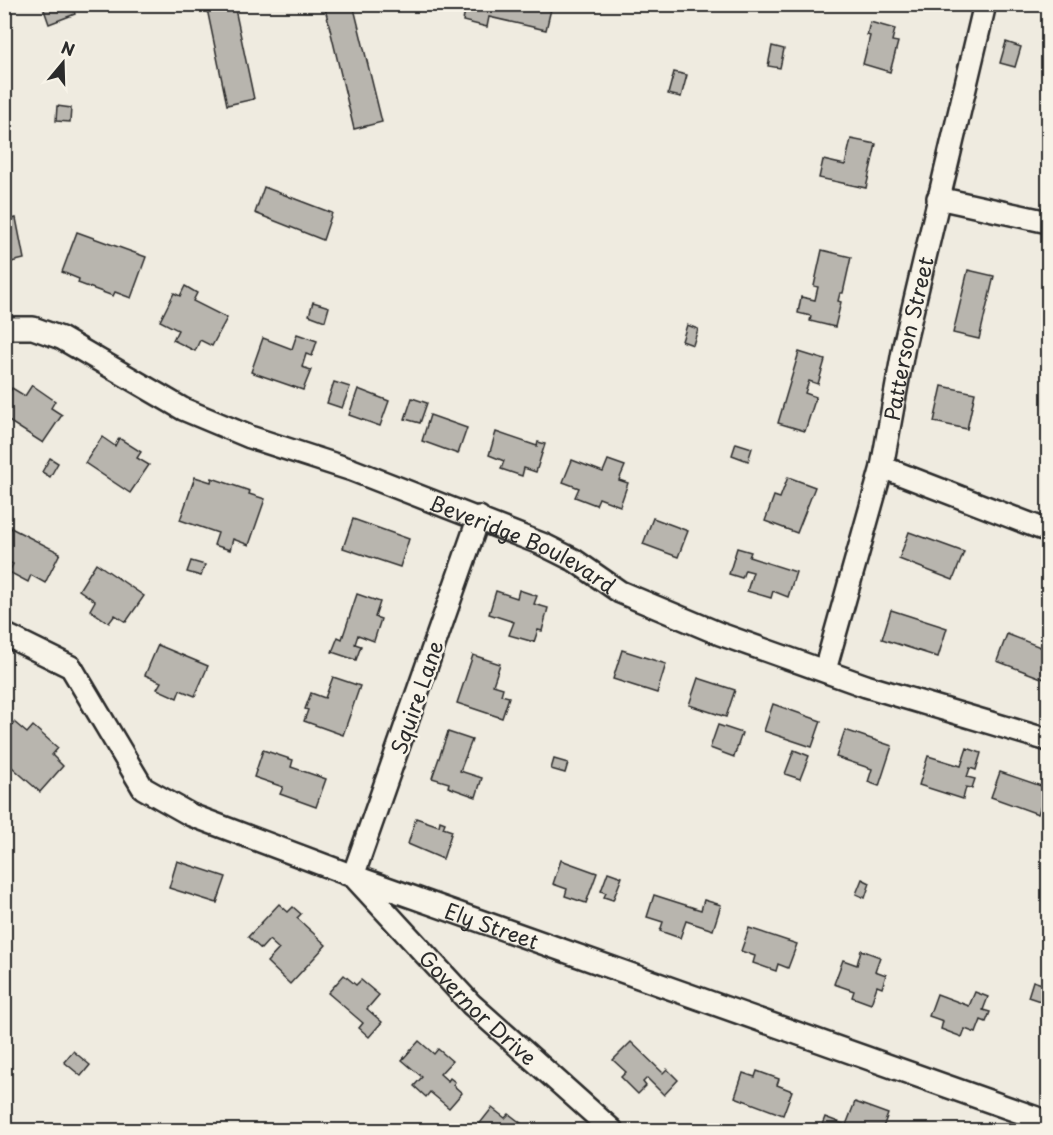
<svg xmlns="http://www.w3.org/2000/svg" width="1053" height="1135" viewBox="0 0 1053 1135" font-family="'Playpen Sans',sans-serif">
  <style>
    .building { fill: #b8b5ae; stroke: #2b2b2b; stroke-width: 1.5 }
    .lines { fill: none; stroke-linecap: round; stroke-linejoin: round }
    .minor-casing { stroke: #2b2b2b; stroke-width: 26 }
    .minor { stroke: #f7f3e8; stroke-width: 21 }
    .labels { text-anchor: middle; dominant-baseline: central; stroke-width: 5; stroke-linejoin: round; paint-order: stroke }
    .street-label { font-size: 21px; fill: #2b2b2b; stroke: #f7f3e8 }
  </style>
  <rect width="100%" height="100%" fill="#efebe0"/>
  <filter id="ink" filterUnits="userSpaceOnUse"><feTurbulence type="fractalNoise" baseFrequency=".0167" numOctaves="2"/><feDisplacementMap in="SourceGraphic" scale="12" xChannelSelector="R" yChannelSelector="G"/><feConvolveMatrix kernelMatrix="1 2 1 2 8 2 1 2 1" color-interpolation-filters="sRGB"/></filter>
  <g filter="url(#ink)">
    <g class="building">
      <path d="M42 4H72L75 14 49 24Z"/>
      <path d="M206 4H234L254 99 227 105Z"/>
      <path d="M324 4H353L382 122 354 129Z"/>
      <path d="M466 4H551L552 5 546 30 489 17 487 27 463 21Z"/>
      <path d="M870 22 895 29 892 41 898 42 890 72 863 64 870 36 867 35Z"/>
      <path d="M1006 42 1021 47 1015 67 1000 63Z"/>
      <path d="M772 46 784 49 780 68 768 66Z"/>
      <path d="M674 72 687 75 681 97 668 94Z"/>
      <path d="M57 106 71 108 70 122 56 121Z"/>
      <path d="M851 139 876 144 866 188 819 178 823 160 845 165Z"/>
      <path d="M264 187 332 213 323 240 255 213Z"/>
      <path d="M16 218 24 259 7 263 8 266 4 267V221Z"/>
      <path d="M77 232 146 257 131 298 115 292 113 296 78 283 79 279 62 272Z"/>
      <path d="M822 250 851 257 843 293H840L838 301 841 302 835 327 810 321 811 316 798 313 801 297 815 300 818 287 814 286Z"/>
      <path d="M968 270 994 276 979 339 953 333Z"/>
      <path d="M185 286 197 293 193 301 227 318 212 346 200 340 195 351 173 340 178 330 160 321 174 293 180 296Z"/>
      <path d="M313 302 329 307 325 321 309 315Z"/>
      <path d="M687 325 698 329 693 345 682 341Z"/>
      <path d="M297 334 317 341 312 356 306 354 302 367 311 370 303 390 251 372 263 338 292 349Z"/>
      <path d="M799 352 825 360 818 384 809 381 805 393 816 397 805 431 778 423Z"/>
      <path d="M334 382 350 387 342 408 327 403Z"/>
      <path d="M32 385 55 401 51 408 62 415 43 443 4 418V400L12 388 25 396Z"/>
      <path d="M942 386 975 393 967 429 934 422Z"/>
      <path d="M358 389 389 401 380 426 349 415Z"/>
      <path d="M412 398 427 403 420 423 405 419Z"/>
      <path d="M430 415 467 428 458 454 422 441Z"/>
      <path d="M496 432 537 446 538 442 545 444 536 472 524 468 522 476 501 469 504 461 489 455Z"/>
      <path d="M102 437 115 446 119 438 141 452 137 458 149 465 130 493 85 463Z"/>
      <path d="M736 443 752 448 748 461 732 455Z"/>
      <path d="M50 458 58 463 50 477 42 472Z"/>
      <path d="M572 460 603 472 608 460 625 466 619 480 628 483 620 506 599 498 596 505 575 497 579 488 563 482Z"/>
      <path d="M195 477 211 482 212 478 250 491 249 494 265 499 249 545 233 539 230 550 214 545 218 533 180 520Z"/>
      <path d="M788 477 815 487 797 533 765 521 774 496 780 498Z"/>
      <path d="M653 518 688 531 678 557 643 544Z"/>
      <path d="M353 519 409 539 400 567 343 548Z"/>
      <path d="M11 528 60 553 45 583 31 575 28 582 9 572 13 564 4 560V542Z"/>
      <path d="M909 532 964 552 953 580 899 559Z"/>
      <path d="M737 548 751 552 749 557 796 572 788 597 773 591 771 598 747 591 753 572 745 570 742 578 729 574Z"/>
      <path d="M191 561 205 565 201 576 187 572Z"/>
      <path d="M96 563 144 596 126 622 115 615 109 623 90 610 95 601 79 590Z"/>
      <path d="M519 590 537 596 534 604 548 608 542 631 538 630 534 642 509 635 514 622 489 614 496 591 517 598Z"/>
      <path d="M357 594 380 602 375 617 381 619 374 641 358 635 355 644 361 646 356 660 332 652 338 637 342 639Z"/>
      <path d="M891 610 947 628 938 657 882 639Z"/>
      <path d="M1007 634 1048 650V666L1044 679 997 661Z"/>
      <path d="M158 645 208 666 195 696 180 690 177 698 157 689 161 682 145 675Z"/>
      <path d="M622 650 666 664 657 693 613 679Z"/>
      <path d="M473 655 500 664 493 685 503 688 501 695 509 697 502 718 457 703Z"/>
      <path d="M333 677 360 686 343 735 304 721 308 710 305 709 311 693 325 698Z"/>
      <path d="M698 678 735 690 726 717 689 705Z"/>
      <path d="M773 704 821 721 812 747 764 731Z"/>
      <path d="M14 722 27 733 33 726 58 748 52 755 63 766 40 792 4 760V733Z"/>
      <path d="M718 725 742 733 734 757 710 748Z"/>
      <path d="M845 730 892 746 879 786 868 782 872 769 836 757Z"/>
      <path d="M448 732 472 740 460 771 482 778 476 797 448 787 449 783 432 778Z"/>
      <path d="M967 748 981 753 976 770 970 768 967 777 975 779 972 788 966 787 963 799 919 785 928 756 961 766Z"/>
      <path d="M263 750 293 760 291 767 326 779 316 807 280 794 283 787 254 777Z"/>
      <path d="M794 750 809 756 800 779 785 774Z"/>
      <path d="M554 759 568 763 565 773 551 769Z"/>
      <path d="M1000 772 1047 788 1038 814 991 797Z"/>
      <path d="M416 818 439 826 440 821 445 823 443 828 452 831 443 859 408 844Z"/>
      <path d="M561 860 597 873 586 903 565 896 567 889 553 884Z"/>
      <path d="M177 861 226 877 217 903 169 888Z"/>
      <path d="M608 872 622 877 613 900 604 897 606 893 601 891Z"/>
      <path d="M862 879 870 883 865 898 856 894Z"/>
      <path d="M654 895 701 910 704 900 721 905 713 930 686 921 680 938 660 931 663 922 647 917Z"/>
      <path d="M279 904 288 912 293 907 301 914 297 918 326 945 290 984 267 962 279 949 269 940 261 949 248 937Z"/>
      <path d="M749 928 797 944 788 968 778 964 776 971 753 963 755 956 741 951Z"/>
      <path d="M861 950 880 957 875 971 886 975 882 988 877 986 871 1004 852 997 854 991 834 984 843 960 857 965Z"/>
      <path d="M344 975 356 985 361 980 379 995 367 1009 382 1022 369 1037 359 1028 363 1023 328 993Z"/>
      <path d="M1033 981 1045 985 1040 1001 1028 997Z"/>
      <path d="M975 992 988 997 983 1010 990 1012 986 1022 981 1020 976 1033 965 1029 962 1037 941 1029 943 1021 929 1016 937 994 969 1006Z"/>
      <path d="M419 1041 434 1054 438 1049 452 1061 440 1074 448 1081 450 1078 455 1082 453 1085 462 1093 449 1108 430 1092 426 1097 414 1086 422 1077 402 1060Z"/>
      <path d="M631 1042 663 1073 667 1069 678 1080 664 1095 647 1078 643 1082 646 1086 638 1094 621 1077 626 1072 613 1060Z"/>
      <path d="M73 1051 90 1065 81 1076 64 1062Z"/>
      <path d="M757 1071 779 1079 777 1085 792 1091 783 1115 735 1097 743 1073 755 1077Z"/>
      <path d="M855 1102 888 1114 882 1130H820L825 1117 846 1125Z"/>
      <path d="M492 1108 505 1118 509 1114 526 1127 523 1130H481L477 1127Z"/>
    </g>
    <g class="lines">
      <defs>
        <g id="minor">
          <path d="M938 198 1048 222"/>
          <path id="s1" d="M4 328H33L61 338 183 409 250 437 352 470 542 544 574 560 620 592 720 634 866 686 1048 740"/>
          <path d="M882 467 1048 531"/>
          <path id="s2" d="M479 517 353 876 471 1004 612 1130"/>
          <path id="s3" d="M4 634 71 667 143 788 191 815 353 876 1048 1122"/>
          <path id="s4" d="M825 670 882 467 904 346 985 4"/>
        </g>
      </defs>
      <use href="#minor" class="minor-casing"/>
      <use href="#minor" class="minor"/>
    </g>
  </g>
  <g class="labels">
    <g class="street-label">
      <text stroke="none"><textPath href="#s4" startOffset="342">Patterson Street</textPath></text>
      <text stroke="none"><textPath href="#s1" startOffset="566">Beveridge Boulevard</textPath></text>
      <text transform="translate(416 697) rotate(-71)">Squire Lane</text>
      <text stroke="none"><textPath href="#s3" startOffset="591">Ely Street</textPath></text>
      <text stroke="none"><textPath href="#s2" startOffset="562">Governor Drive</textPath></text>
    </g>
  </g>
  <rect width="1053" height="1135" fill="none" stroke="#f7f3e8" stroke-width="24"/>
  <rect x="12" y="12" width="1029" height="1111" fill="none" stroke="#2b2b2b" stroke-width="2" filter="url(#ink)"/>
  <g transform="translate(63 63) rotate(19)" stroke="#f7f3e8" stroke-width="4.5" paint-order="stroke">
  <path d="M0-4.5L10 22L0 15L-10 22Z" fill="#2b2b2b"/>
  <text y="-9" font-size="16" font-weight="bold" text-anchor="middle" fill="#2b2b2b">N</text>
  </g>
</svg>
